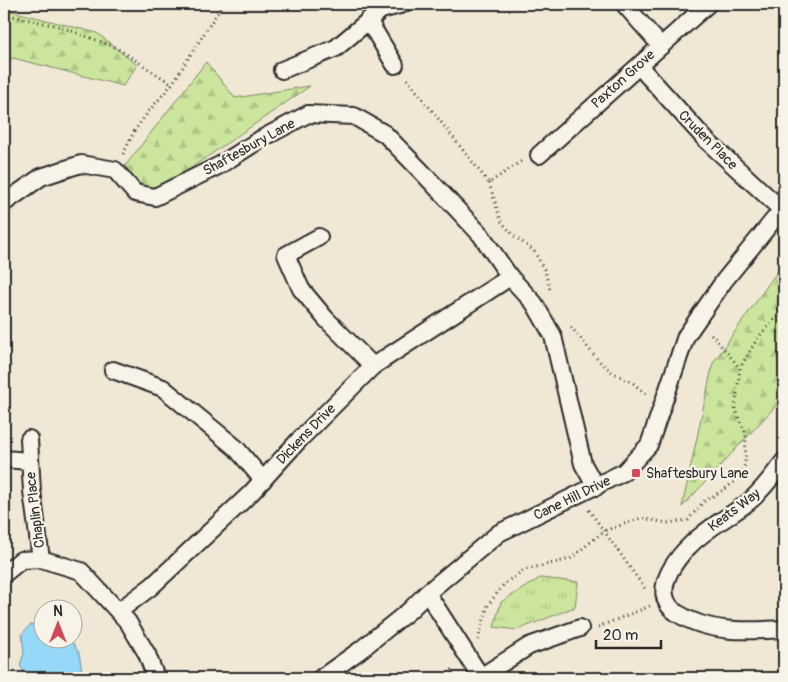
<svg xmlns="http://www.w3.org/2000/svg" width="788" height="682" viewBox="0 0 788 682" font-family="Pangolin,sans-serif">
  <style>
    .forest { fill: url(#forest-firs); stroke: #7b8864 }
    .park { fill: url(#park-tufts); stroke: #7b8864 }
    .water { fill: #95d8f7; stroke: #6b93a5 }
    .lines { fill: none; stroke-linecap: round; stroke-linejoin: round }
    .street-casing { stroke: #2b2b2b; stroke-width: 20 }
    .path { stroke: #2b2b2b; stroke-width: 3; stroke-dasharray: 1 4; stroke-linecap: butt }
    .street { stroke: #f7f3e8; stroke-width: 16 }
    .poi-dot { fill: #d1495b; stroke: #f7f3e8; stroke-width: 2 }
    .labels { text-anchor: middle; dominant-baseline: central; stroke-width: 4.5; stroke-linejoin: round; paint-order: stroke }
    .street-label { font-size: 14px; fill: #2b2b2b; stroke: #f7f3e8 }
    .poi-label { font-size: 14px; fill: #2b2b2b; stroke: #f7f3e8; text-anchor: start }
  </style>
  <defs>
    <pattern id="forest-firs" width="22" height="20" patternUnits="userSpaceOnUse" patternTransform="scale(1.25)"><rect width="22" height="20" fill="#cbe69c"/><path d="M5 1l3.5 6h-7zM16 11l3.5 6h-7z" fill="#aec587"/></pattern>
    <pattern id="park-tufts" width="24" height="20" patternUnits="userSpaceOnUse" patternTransform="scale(1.25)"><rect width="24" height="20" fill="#cbe69c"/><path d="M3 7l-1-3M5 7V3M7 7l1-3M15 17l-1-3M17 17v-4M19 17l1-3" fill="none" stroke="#aec587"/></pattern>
  </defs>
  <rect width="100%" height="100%" fill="#f0e7d5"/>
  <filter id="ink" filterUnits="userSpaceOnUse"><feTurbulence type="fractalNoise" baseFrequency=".02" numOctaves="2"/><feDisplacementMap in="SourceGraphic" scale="10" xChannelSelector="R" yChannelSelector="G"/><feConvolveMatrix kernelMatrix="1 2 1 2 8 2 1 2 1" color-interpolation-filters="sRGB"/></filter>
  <g filter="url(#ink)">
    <g class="forest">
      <path d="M4 9 97 33 137 65 123 86 13 58 4 62Z"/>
      <path d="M206 62 235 98 310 86 156 192 138 184 125 166Z"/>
      <path d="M784 262V397L682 507 713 363Z"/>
    </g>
    <path class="park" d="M540 578 578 582 575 607 517 630 494 627 501 602Z"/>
    <path class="water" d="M42 623V640H71L79 653 83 678H27L20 665 24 653 22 634 30 625Z"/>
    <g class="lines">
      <defs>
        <g id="street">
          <path d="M624 4 661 46"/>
          <path d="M368 20 395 65"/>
          <path d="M639 66 706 140 782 210"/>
          <path d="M282 70 336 48 381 10 403 4"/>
          <path d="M539 155 708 4"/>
          <path d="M4 203 41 177 81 164 115 170 135 193 155 197 220 165 261 139 308 114 354 116 385 134 422 172 481 235 510 277 534 303 553 336 583 464 596 487"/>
          <path d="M319 237 286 255 301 289 326 319 373 366"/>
          <path d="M113 370 163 388 236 448 263 480"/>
          <path d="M29 439 32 491 41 559"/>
          <path d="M4 459 29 461"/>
          <path d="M784 461C774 474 765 487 752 499 737 512 719 521 703 534 681 550 645 592 677 613 709 634 748 631 784 629"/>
          <path d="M4 574 21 560 41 559 81 571 128 622 147 654 156 678"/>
          <path d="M427 593 481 677"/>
          <path d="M119 611 152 586 251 493 299 440 373 366 510 277"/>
          <path d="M321 678 359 651 410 610 427 593 499 533 624 472 649 445 686 336 724 281 784 207"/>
          <path d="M479 678 529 646 580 628"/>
        </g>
      </defs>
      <use href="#street" class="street-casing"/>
      <g class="path">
        <path d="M4 14 61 27 115 47 172 84"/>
        <path d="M407 79 489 183 523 160"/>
        <path d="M123 154 135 130 149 111 172 84 223 4"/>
        <path d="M489 183 501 221 514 236 534 251 545 271 550 290"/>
        <path d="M571 327 598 360 612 372 633 383 648 396"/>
        <path d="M711 334 740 368"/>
        <path d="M589 510 646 590"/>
        <path d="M598 627 650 606"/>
        <path d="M478 640 488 605 505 583 524 570 570 559 604 531 641 518 667 523 688 520 703 502 725 489 739 478 745 465 746 434 735 409 740 368 757 339 777 316 784 312"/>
        <path d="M434 678 445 676 453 669"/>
      </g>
      <use href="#street" class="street"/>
    </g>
  </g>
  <rect class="poi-dot" x="631" y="468" width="10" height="10" rx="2.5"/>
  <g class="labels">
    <g class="street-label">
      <text transform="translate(623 79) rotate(-42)">Paxton Grove</text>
      <text transform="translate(708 140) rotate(45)">Cruden Place</text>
      <text transform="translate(249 147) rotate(-29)">Shaftesbury Lane</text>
      <text transform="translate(306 434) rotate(-46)">Dickens Drive</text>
      <text transform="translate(572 498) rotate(-26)">Cane Hill Drive</text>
      <text transform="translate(35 510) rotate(-97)">Chaplin Place</text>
      <text transform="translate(734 510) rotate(-37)">Keats Way</text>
    </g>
    <g class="poi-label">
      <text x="646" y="473">Shaftesbury Lane</text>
    </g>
  </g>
  <rect width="788" height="682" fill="none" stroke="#f7f3e8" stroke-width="20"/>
  <rect x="10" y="10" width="768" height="662" fill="none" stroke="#2b2b2b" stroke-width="2" filter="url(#ink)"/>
  <g transform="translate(58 624)"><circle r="24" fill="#f7f3e8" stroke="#a5a39c"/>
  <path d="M0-4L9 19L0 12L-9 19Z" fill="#d1495b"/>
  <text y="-8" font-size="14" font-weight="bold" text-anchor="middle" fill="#2b2b2b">N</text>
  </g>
  <path d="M596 640v8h65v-8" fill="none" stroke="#2b2b2b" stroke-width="2.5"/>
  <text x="603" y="640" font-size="15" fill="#2b2b2b" stroke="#f7f3e8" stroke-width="4" paint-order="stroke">20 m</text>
</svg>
